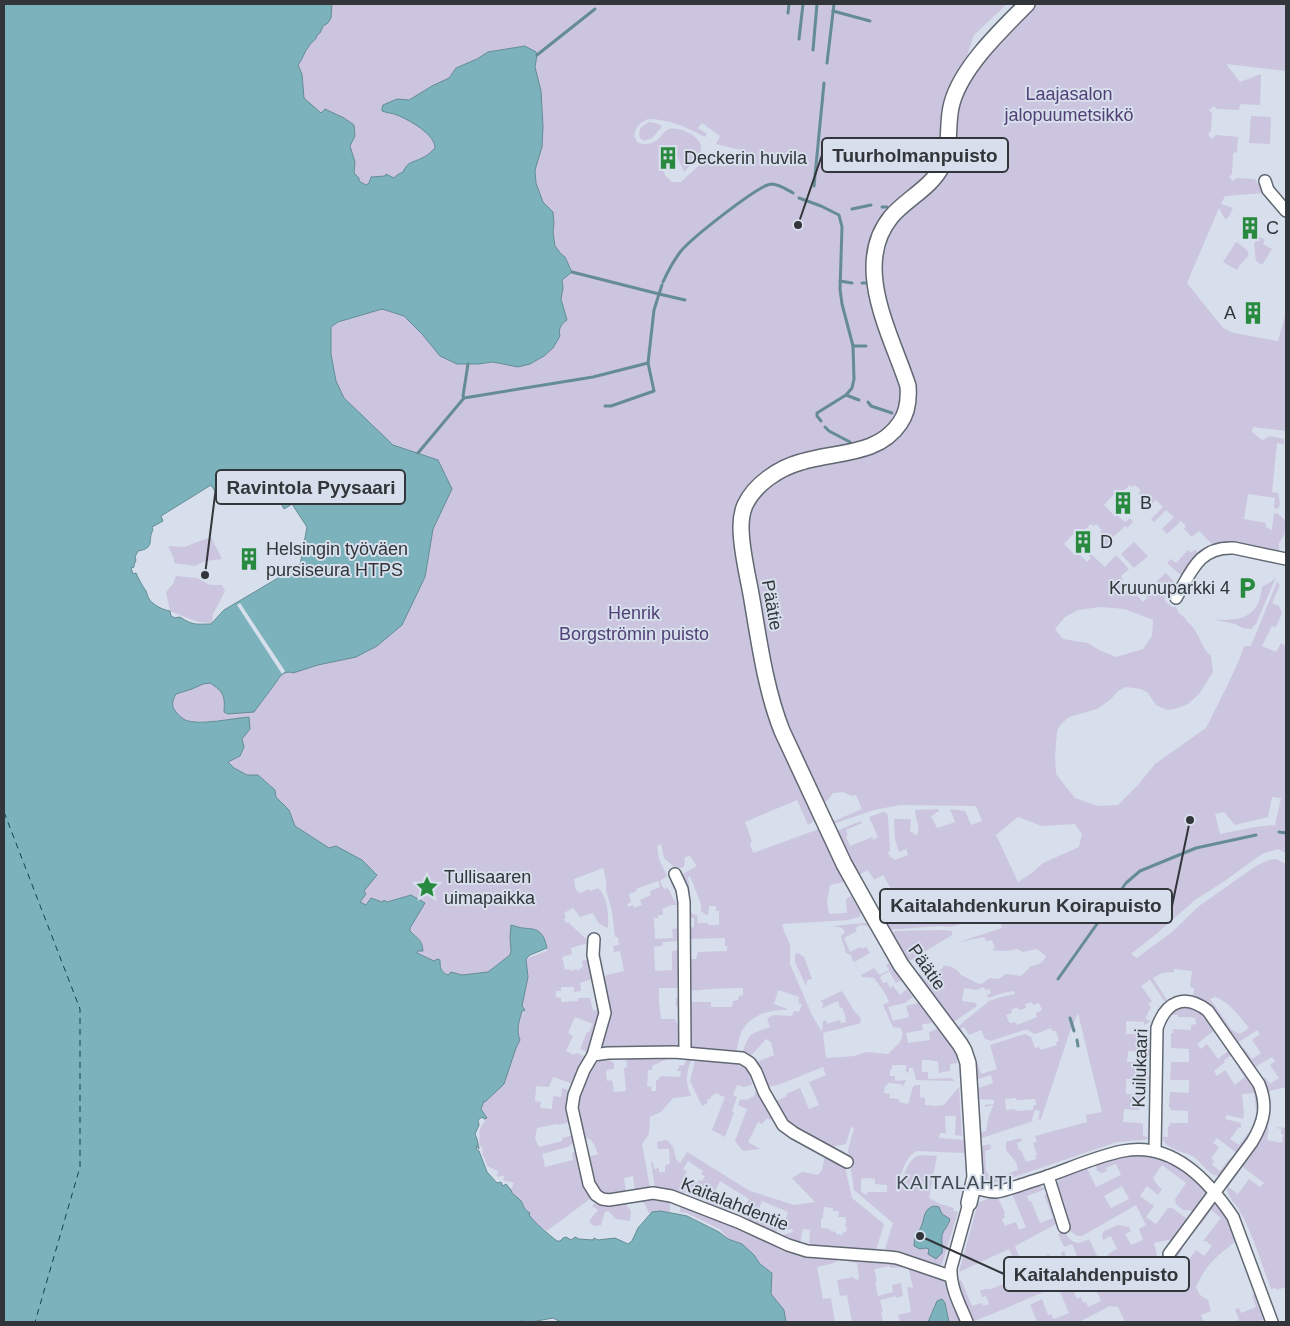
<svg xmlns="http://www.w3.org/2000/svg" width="1290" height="1326" viewBox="0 0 1290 1326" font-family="Arial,sans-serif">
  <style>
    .green { fill: #cbc5df; fill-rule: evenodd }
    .water { fill: #7bb2bc; stroke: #658c95; fill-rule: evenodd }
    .pier { fill: #d6dfeb }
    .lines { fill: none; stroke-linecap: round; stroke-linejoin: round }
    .stream { stroke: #658c95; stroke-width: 3 }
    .ferry { stroke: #11434b; stroke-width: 1; stroke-dasharray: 6 5; stroke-linecap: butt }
    .street-casing { stroke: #606872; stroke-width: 14 }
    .secondary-casing { stroke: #606872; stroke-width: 18 }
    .street { stroke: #fff; stroke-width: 11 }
    .secondary { stroke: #fff; stroke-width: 15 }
    .labels { text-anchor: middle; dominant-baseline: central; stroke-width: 4; stroke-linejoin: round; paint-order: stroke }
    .park-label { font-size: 18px; fill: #514177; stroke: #d6dfeb }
    .poi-label { font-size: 18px; fill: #32353a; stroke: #d6dfeb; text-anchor: start }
    .street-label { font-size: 18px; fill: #32353a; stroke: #d6dfeb }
    .neighbourhood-label { font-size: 19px; letter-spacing: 1px; fill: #414952; stroke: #d6dfeb }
    .leader { fill: none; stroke: #32353a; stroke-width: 2 }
    .callout-dot { fill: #32353a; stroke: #d6dfeb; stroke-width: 2 }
    .callout { fill: #d6dfeb; stroke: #32353a; stroke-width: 2 }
    .callout-label { font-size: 19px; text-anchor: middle; font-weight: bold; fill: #32353a }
  </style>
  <rect width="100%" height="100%" fill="#d6dfeb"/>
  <g class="green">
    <path d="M332 4H1007L974 35 963 68 953 85 946 106 941 151 931 170 920 182 900 199 884 216 874 235 868 263 872 300 892 354 902 385 897 414 891 424 880 434 859 443 812 452 796 456 781 464 785 471 802 465 876 450 889 444 902 432 915 409 917 389 881 291 882 259 891 230 907 209 933 186 947 170 953 154 958 96 981 63 1032 7 1037 4H1286V71L1226 64 1240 82 1261 74 1260 105 1240 104 1239 110 1217 109 1214 106 1209 110 1212 113 1211 131 1208 134 1212 139 1216 135 1238 137 1237 152 1233 153 1232 174 1229 177 1233 181 1237 178 1255 179 1258 184H1261L1262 189 1264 193 1225 196 1221 204 1233 208 1228 218 1225 219 1219 208 1187 283 1223 328 1234 333 1278 341 1286 312V431L1253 427 1252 432 1262 440 1270 436 1284 439V444L1277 443 1272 492 1278 493 1280 504 1278 509 1274 508 1275 498 1248 494 1244 519 1266 523V527L1271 530 1272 529 1274 513H1277L1286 521 1284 535 1279 543V553C1258 548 1235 540 1213 545L1199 531 1192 537 1184 529 1186 526 1181 521 1167 534 1162 529 1174 517 1166 510 1154 522 1151 519 1163 507 1156 500 1146 509 1138 502 1143 497 1138 493 1141 490 1135 485 1132 487 1130 485 1119 495 1116 492 1104 505 1114 515 1116 514 1125 522 1130 518 1133 522 1127 528 1125 526 1109 541 1112 544 1107 549 1100 541 1104 537 1100 532 1102 530 1096 524 1094 526 1091 524 1080 534 1077 530 1064 544 1075 555 1078 553 1087 562 1091 558 1089 556 1091 554 1105 567 1116 555 1129 569 1121 576 1123 580 1121 582 1131 594 1134 592 1143 602 1147 598 1145 596 1148 593 1150 596 1157 590 1159 592 1163 589 1157 581 1166 573 1177 585 1165 597V601L1172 607H1176L1179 613 1186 619V621C1199 629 1200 647 1211 656L1213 672 1199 694 1188 704 1175 709 1167 710 1156 705 1148 693 1141 689 1126 687 1118 691 1110 700 1097 709 1069 717 1060 725 1057 732 1055 755 1056 774 1075 798 1097 806 1118 805 1138 785 1155 764 1206 728 1229 682 1240 658 1244 646H1251L1277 582 1280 585 1272 603 1279 606 1282 613 1276 627 1272 626 1262 646 1276 652 1281 643 1286 646V853L1278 849 1262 854 1226 880 1195 900 1155 935 1131 954 1137 958 1172 932 1199 906 1256 866 1269 860 1276 859 1286 864V1087L1266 1092 1261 1080 1265 1077 1270 1084 1279 1078 1270 1065 1275 1061 1272 1057 1253 1068 1241 1051 1244 1048 1252 1059 1261 1053 1252 1040 1260 1034 1257 1030 1236 1044 1212 1009 1203 1002 1193 998 1194 988 1190 987 1192 971 1174 969V972L1162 973 1153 978 1167 1000 1165 1002 1150 980 1141 986 1152 1001 1148 1004 1151 1007 1145 1019 1151 1021 1144 1025V1022L1126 1021V1034H1143V1036H1145V1049H1152V1056H1146V1052L1128 1051 1127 1062H1136V1066H1145V1077H1151L1152 1070V1079H1126V1094H1143V1108H1140L1139 1110 1124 1109 1123 1122 1141 1123V1124H1143V1136L1148 1137 1149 1123H1151V1138L1143 1140 1117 1142 999 1182C995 1182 991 1184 987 1181 979 1177 980 1156 979 1147L989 1144 991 1146V1149L985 1151 986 1171 990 1177 996 1178 1018 1170 1016 1162 1006 1150V1142L1021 1138 1022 1141 1017 1143 1019 1150H1021L1026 1162 1036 1159 1035 1156 1037 1155 1033 1143 1037 1141 1035 1136 1087 1122 1086 1115 1102 1112 1078 1013 1069 1034 1041 1119 1038 1120 1040 1111 1035 1110 1032 1119 1033 1121 982 1138 979 1137V1134L986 1131C988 1124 987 1116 992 1110L991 1109 993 1107V1105L985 1107V1105L994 1104V1100L979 1099 980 1113H977L976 1089 993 1083 991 1075 975 1080 972 1057 978 1064 981 1074 997 1069 990 1045 1025 1034 1031 1037 1035 1048 1039 1047 1041 1050 1057 1045 1056 1042 1059 1041 1056 1031H1052L1051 1028 1035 1034 1027 1030H1024L991 1041 985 1039 981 1030 969 1035 964 1027 957 1032 955 1029 989 1001 1001 997 1015 994 1014 991 1003 993 988 998 987 995 991 993 989 989 985 990 984 987 976 990 964 988 962 1001 976 1003 977 1006 951 1024 915 976 920 973 925 980 943 968V966C950 965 957 969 961 975L979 984 983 983 990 978 999 979 1006 974 1021 976 1031 966C1038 965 1043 963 1046 956L1037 949 1023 952 1017 949C1009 951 999 952 991 949L995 948 992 940 986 941 984 937 959 942 1002 928 997 911 992 913 988 902 974 908V909L965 912 967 918 962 923 951 927 940 926 886 930 876 912 897 899 883 875 874 880 868 870 857 876 836 831 861 821 862 823 846 830 848 835 846 836 850 846 872 837 873 840 878 837 869 817 883 812 886 813 888 816 890 851 888 852 890 858 892 857 894 860 908 855 906 849 899 852 895 840 894 819H911L910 832 914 833V835H917C921 825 915 820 915 810L938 809 939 812H936L935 814 931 816 937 828 955 822 950 809 965 811 971 825 982 821 976 806 900 805 874 810 833 824 832 822 862 809 856 795 852 796 843 792 833 793 827 801 823 804 812 783 800 788 815 820 808 825 797 800 745 822 752 841 750 844 753 853 819 829 844 882 830 885 827 901 829 914 847 913 846 899 851 896 861 913 859 917 848 920 782 924 784 931 790 945V964L812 1015 822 1032 823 1021 826 1020 827 1024 840 1020 841 1023 846 1022 845 1018H846L842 1007 840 1008 838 1001 822 1008 823 1003 820 1001 842 991 855 1012 860 1017 861 1023 823 1033 826 1058 855 1056 866 1052 888 1054C896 1045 906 1041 901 1028L893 1027 883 1005 889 1002 885 993 874 978 862 977 852 959 851 955 846 953 841 936 845 932 842 928 833 926 865 923H867L869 926 861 925 855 928 857 931 844 938 850 952 860 947 862 949 866 947 870 953 854 962 861 975 874 968 880 975 889 970 886 965 890 963 901 981 896 983 889 971 880 977 883 983 887 982 890 988 893 986 900 995 907 989 913 997 905 1003 888 1007 893 1021 909 1017 906 1006 918 1003 933 1023 922 1024 923 1030 906 1033 908 1043 930 1040 929 1032 938 1029 953 1050 957 1056V1063L950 1064V1071L942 1072 941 1073H939L938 1061H931V1060H922V1072H928V1079L949 1078 953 1079 954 1081 916 1080 913 1068H909V1072L906 1073V1065H892V1069L890 1070V1076H895V1081L906 1080 902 1088V1084L888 1083 887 1086H885L884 1093 890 1094 889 1098 899 1099V1102L908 1104 913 1087 915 1085H920V1097L925 1098V1105L936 1106 944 1105 959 1087 962 1136 955 1135 956 1116H945L946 1133H940L939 1138 965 1140V1153L916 1151C903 1160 901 1177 896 1191L899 1192C903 1180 906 1158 921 1155 926 1155 932 1156 937 1156L929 1198 940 1204 954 1208 953 1211 958 1212 942 1264 935 1266 934 1267 898 1253 885 1249 893 1223 854 1190 848 1150 854 1128 851 1127 846 1144 827 1148 788 1125 774 1102 787 1096 786 1094 800 1088 809 1109 819 1105 809 1082 826 1075 823 1067 778 1085 767 1087 754 1063 774 1055 771 1042 766 1039 749 1058 742 1054C750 1031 749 1035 770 1027L767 1018 774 1015 792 1016 794 1011 799 1012 802 1004 798 1003 799 997 778 990 774 1004 787 1009 786 1010C770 1009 752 1015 743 1029 738 1036 739 1046 735 1053L692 1050 689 1046V1002H711V1007H732L733 1001 738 1000 739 996 743 995V988C725 988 707 989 689 991L688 959H696L698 952 727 951V946H725V938L688 939V928L694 927V918L687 917V909H690L692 914 697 915 698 923H708V925H719V911H716V906H709L708 915H706L701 911V904L690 876 688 877 690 892 687 899 681 875 697 866 690 856 685 857 684 867 676 869 664 858 661 844 657 846 659 859 667 876 660 881 664 889 668 888 675 902 678 901V905H672L662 909 663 915H658V918H654L655 939 673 938 672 929 679 928 680 941 663 942 662 946 654 947 655 971 672 970V951L680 950 682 1007H676V998H678V989L676 988H659V1002L661 1019H675C680 1029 687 1040 677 1049L607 1048 603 1047 601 1041 609 1013 603 978 607 975 624 971 620 951 614 952 613 946 619 945 618 937H615L612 911 606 890V880L603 868 574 879C576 885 573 889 580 893L589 889 591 891 598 888C609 899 608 914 608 928L599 924 593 913 580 917 573 908 564 913 566 917 564 919 566 923 568 922 571 925 585 938H586L588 943 571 948 572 954 562 957 565 970 570 969 571 971 577 969V971L583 967 582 961 591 959 597 989H595L592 979 580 983 581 991 574 992V987H561V991H556V997L561 998V1002L578 1001V998H590L593 1011 599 1009 597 996H598L602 1013 590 1053 580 1049 587 1032H589L593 1024 575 1017 568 1033 573 1036 566 1051 574 1055 576 1053 587 1057 582 1065 573 1084 553 1077 549 1087 536 1086 535 1101 541 1102 540 1108 552 1109 553 1096 561 1097 562 1088 572 1091 569 1105 571 1122 558 1125 556 1124 537 1128 535 1139 539 1147 562 1141V1138L574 1135 576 1141 568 1147 542 1154 545 1167 573 1160 572 1153 577 1151 579 1161 591 1198 547 1231 538 1225 529 1215 530 1213 523 1208 519 1198 512 1193 511 1190 514 1183 503 1180 505 1175 499 1177 497 1176 498 1171 487 1166C486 1159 480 1155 483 1148L479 1145C481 1133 476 1132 485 1121L484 1119 486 1118 481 1109 484 1101 485 1102 504 1084 516 1048 520 1040C516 1030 519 1021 522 1011L525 1010 522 1006 528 977 526 959 547 951C545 941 543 930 532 929 529 928 526 929 524 928 519 928 516 926 511 925 511 929 510 933 510 937 510 942 512 948 511 953 507 962 468 986 458 986 454 986 451 983 448 980L449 977 454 974 451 972 448 975 442 970 440 960 437 959 434 961 417 953 418 951H423C422 938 417 938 410 931V928L425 903 411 895 387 902 384 900 382 902 371 899 365 905 360 902 366 894 364 892 377 874 362 860 336 846 329 848 295 826 289 810 276 797 275 790 258 775H247L234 768 228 761C232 754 242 739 236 731 233 726 227 723 223 720 214 721 194 723 186 720 179 718 171 709 172 701 172 701 175 695 176 694L192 689 203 684 210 683 231 688 233 695C244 697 259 690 269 684 276 680 284 669 293 672L296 666 359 637 370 627 383 604 401 558 404 544 411 523 415 488 414 474 408 463 387 449 333 403 336 381 331 354V328L338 322 382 309 404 316 422 334 440 356 457 364H478L493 362 518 367 530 364 544 356 553 348 560 336C558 329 561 324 567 320L561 298 563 288 562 280 565 277 571 274 572 270 565 257 561 254 555 246 553 232 554 223 553 212 543 202 536 183 535 170 542 147 543 127 541 91 535 67 537 55 536 52 525 46 488 52 477 59 456 68 449 78 432 86 408 100 397 99 383 105 382 108V111C387 113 392 113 398 115 409 120 435 134 435 148 431 152 427 156 422 158 412 163 408 161 403 172L397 175 394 178 386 174 385 176 371 177 369 183 366 185 359 181V178L354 174 355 162 350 146 355 136 353 125 344 118 325 109 321 113 304 98 302 74 298 65C303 59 304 52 309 46 312 41 316 41 317 35L320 33 323 26 329 23 331 18ZM648 119C672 120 684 126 705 137L707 134 698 128 702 123 720 136 716 144 741 150 742 156 726 154 728 165 720 166 717 156 710 155 681 182H672L665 175 663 169 659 168 658 166 661 162 658 155 663 152 662 149 670 145 674 149 684 172C689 166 700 159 701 151 704 137 680 126 669 129 665 130 663 134 660 137 654 144 647 145 638 143L634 136C636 126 640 123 648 119ZM1100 607 1125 609 1153 620 1152 636 1143 649 1116 657 1099 650 1088 643 1063 639 1055 629 1065 617 1078 610ZM1272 797 1281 798 1275 825 1255 827 1220 834 1215 814 1224 812 1235 825 1268 817ZM1018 817 1042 826 1075 824 1082 834 1079 847 1043 863 1032 873 1018 882 996 835ZM658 881 660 887 650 891 651 895 640 900 642 905 634 908 633 905 628 907 627 904 631 902 629 894 637 891 636 889ZM1215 997C1230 1002 1239 1016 1249 1028L1240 1034 1232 1030 1210 999ZM1032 1002 1033 1005 1039 1003 1042 1010 1036 1013 1037 1017 1017 1025 1015 1022 1011 1023 1009 1022 1006 1015 1012 1013 1011 1010 1017 1007 1019 1010 1026 1008 1025 1004ZM1016 1098V1100L1035 1099 1036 1105 1033 1106V1110L1016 1111 1015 1109 1006 1110 1005 1099ZM867 1178 875 1179V1184L887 1185V1192H868L866 1195 861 1192V1179Z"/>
    <path d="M1251 116 1271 117 1270 144 1249 143Z"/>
    <path d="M649 122 655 123 661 125V128L652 138 644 141 640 138 639 134 641 127Z"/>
    <path d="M1258 237H1260L1265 240 1263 244 1272 249 1262 265 1256 261 1254 244Z"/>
    <path d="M1236 242C1258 256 1246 254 1237 270L1223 262Z"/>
    <path d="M211 537 222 559 205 561 195 566 174 563V559L168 546 184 547Z"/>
    <path d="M1134 542 1148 556 1134 568 1121 554Z"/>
    <path d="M1195 549 1199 554 1184 578 1167 563 1171 559 1176 563 1188 550 1191 553Z"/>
    <path d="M176 576 197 578 210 585H222L225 591 213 614 212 623 198 622 170 611 166 592 173 584Z"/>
    <path d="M1276 577 1256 624 1251 629 1243 628 1235 624 1212 619C1238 622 1259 619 1262 587L1272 581Z"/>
    <path d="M943 930 952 931V935L911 960 905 961 888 933 896 931Z"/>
    <path d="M798 953 804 957 812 979 807 980 806 986 795 962V954Z"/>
    <path d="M1182 1006 1202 1010 1216 1029 1197 1044 1201 1049 1207 1044 1218 1059 1228 1051 1220 1039 1222 1037 1234 1054 1224 1060 1225 1062 1214 1071 1217 1076 1225 1070 1235 1085 1245 1077 1238 1067 1241 1065 1255 1085 1259 1109 1256 1110 1254 1093 1242 1094 1244 1114 1243 1119 1227 1115 1225 1119 1241 1123V1128L1239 1127 1230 1139 1239 1145 1248 1133 1249 1134 1253 1129 1254 1130 1238 1154 1217 1138 1213 1143 1219 1147 1211 1158 1214 1161 1212 1165 1220 1171 1230 1158 1232 1159 1221 1175 1218 1176C1209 1175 1202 1163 1194 1157 1184 1151 1165 1150 1162 1137H1168V1126H1170V1123H1188V1111L1170 1110 1171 1108 1169 1107 1170 1092 1189 1093V1080H1170L1171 1062H1189V1049L1171 1048V1033H1173V1029L1191 1030V1025L1196 1024 1195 1018H1192L1191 1017H1178V1015H1167Z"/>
    <path d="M667 1055V1059L652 1066V1070H648L647 1086 652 1087 651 1090 652 1091H656V1080H658L661 1076 680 1077 681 1071H677L680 1065 683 1066 687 1059 691 1060C686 1075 685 1081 691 1096L673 1098 661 1112 650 1117 649 1134 642 1144 650 1188 635 1190 633 1176 624 1178 626 1191C620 1192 613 1195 607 1194 592 1192 591 1168 588 1157L598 1154 594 1144 590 1139 583 1138 576 1107 578 1097 591 1069 598 1062 606 1058 614 1063V1069L607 1070 606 1072 607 1081 612 1080 614 1092 626 1091 624 1068 627 1067 626 1057Z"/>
    <path d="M696 1057 736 1060 746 1065 751 1079 752 1085 744 1087 737 1085 733 1095 737 1097 732 1111 734 1112 725 1137 712 1130 725 1097 719 1095 718 1093 711 1096V1098L707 1100 708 1103 702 1106 690 1081Z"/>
    <path d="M754 1078 774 1117 770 1120 767 1118 762 1124 758 1122 748 1142 760 1149 743 1151 735 1141 747 1109 738 1105 740 1099 746 1100 754 1096 756 1089Z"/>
    <path d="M1265 1126 1269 1127 1267 1140 1282 1143 1283 1134H1281V1129L1277 1128V1127L1286 1128V1287L1277 1290 1276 1288 1271 1289C1261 1263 1253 1233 1238 1208 1234 1202 1227 1196 1227 1188 1226 1181 1232 1176 1236 1171L1238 1173 1228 1187 1238 1194 1249 1179 1260 1187 1264 1183 1240 1165Z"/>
    <path d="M667 1140 673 1147 676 1159 680 1163 687 1152 750 1191 794 1205 815 1202 792 1178 802 1172 818 1175 822 1170 825 1156 845 1167 852 1198 884 1224 876 1250 809 1247 810 1230 803 1229 800 1243 782 1236 786 1234 793 1232 792 1229 786 1230 785 1221 788 1212 762 1201 757 1214 775 1221 778 1225 776 1234 748 1222V1213L744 1207 749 1199 720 1181 712 1197 722 1202 720 1206 728 1210V1211L741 1217 740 1219 706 1204C706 1196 704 1188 696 1184L693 1188 687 1186 684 1195 663 1188H655L651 1162H653L654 1169 659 1168V1172H665V1165L670 1164 669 1149H658L657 1142ZM688 1161 703 1171 701 1174 705 1176 702 1181 699 1180 697 1183 693 1180 691 1182 683 1178 687 1172 683 1169ZM824 1207 833 1208V1211H839L838 1217H845L846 1220 845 1226 847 1227 846 1232H843V1235L836 1234V1232L830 1231V1229L821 1228V1218H823Z"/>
    <path d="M1134 1155C1163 1156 1190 1167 1206 1192V1195L1194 1213 1189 1210H1183L1176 1204 1175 1199 1186 1183 1162 1165 1153 1178 1158 1186 1162 1189 1158 1195 1147 1186 1140 1196 1154 1206 1146 1217 1156 1224 1168 1208H1172L1189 1220 1174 1239 1154 1243 1157 1255 1152 1265 1162 1274 1169 1273 1174 1270 1167 1266 1181 1247 1183 1249 1174 1261 1183 1268 1196 1250 1204 1256 1212 1246 1206 1241H1203L1221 1218 1211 1210 1201 1224 1199 1223C1202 1218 1206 1209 1210 1206 1222 1196 1234 1234 1236 1241 1217 1256 1206 1264 1196 1287L1200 1295 1208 1300 1211 1311 1201 1315 1204 1322H1124V1320L1118 1307 1110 1306 1079 1322H1034L1037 1321 1030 1305 1042 1299 1048 1315 1051 1314 1054 1319 1069 1313 1060 1292 1071 1286 1077 1299 1081 1297 1083 1303 1086 1302 1088 1307 1101 1301 1096 1289 1091 1291 1083 1275 997 1312 972 1322 957 1282 961 1280 972 1306 982 1303 983 1306 989 1304 986 1296 982 1297 980 1291 985 1289H991L1006 1283 1009 1291 1020 1286 1014 1269 1017 1267 1009 1249 959 1272 978 1203 989 1198H998L1005 1213H1004L1005 1217 1002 1219 1005 1226 1016 1222 1019 1230 1026 1227 1012 1194 1040 1186 1046 1189 1027 1196 1029 1202 1031 1201 1040 1223 1053 1218 1044 1195 1050 1193 1060 1222 1015 1246 1027 1276 1037 1271 1033 1260 1035 1258 1041 1272 1051 1268 1046 1256 1049 1254 1055 1268 1065 1263 1061 1253 1064 1251 1069 1265 1079 1261 1072 1244 1064 1247 1058 1234 1063 1231C1072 1243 1076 1246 1089 1239L1099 1260 1109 1255 1108 1254 1117 1249 1111 1236 1103 1240 1102 1235 1104 1231 1118 1225 1129 1227 1131 1231 1125 1234 1131 1245 1143 1240 1139 1229 1146 1225 1136 1205 1082 1236H1077L1070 1231 1068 1220 1056 1186C1059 1173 1075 1171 1087 1168L1096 1187 1121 1175 1116 1164 1106 1168 1107 1171 1102 1173 1097 1171 1096 1165ZM1122 1186 1129 1199 1111 1208 1104 1196Z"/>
    <path d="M651 1198 669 1199 670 1205V1213L660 1211 649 1213 645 1204 634 1199Z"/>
    <path d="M597 1202 625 1203 631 1211 630 1221 616 1219 608 1211 605 1212 601 1225 596 1226 592 1225 589 1221 598 1210 592 1206Z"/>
    <path d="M680 1203 839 1257 838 1260 834 1263 817 1267 823 1299 831 1298 835 1322H786L783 1310 771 1294 772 1272 760 1264 754 1255 728 1239 721 1230 687 1213 680 1212Z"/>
    <path d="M848 1258 891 1261 905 1265 904 1267 890 1268V1266L874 1269 877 1281 875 1282 878 1296 893 1292 892 1285 901 1283 903 1296 896 1298V1296L880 1300 883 1312H881L883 1322H852L847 1295 840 1296 837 1280 853 1277 856 1280 859 1279 857 1263 849 1262Z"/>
    <path d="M908 1266 944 1281 949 1289 961 1322H900L898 1315 911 1312 907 1287 913 1288Z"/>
    <path d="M1256 1294 1265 1319 1258 1322H1233L1239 1320 1235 1309 1239 1308 1241 1313 1256 1307 1252 1295Z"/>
  </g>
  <g class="water">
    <path d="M4 4H332L331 18 328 23 323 26 320 33 317 35C316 41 312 41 309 46 304 52 303 59 298 65L302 74 304 98 321 113 325 109 344 118 354 125 355 136 350 146 355 162 354 173 359 178V181L366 185 369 183 371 177 385 176 386 174 394 178 397 175 403 172C408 161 412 163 422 158 427 156 431 152 435 148 435 134 409 120 397 115 392 113 387 113 382 111V108L383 105 397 99 409 100 432 86 449 78 456 68 477 59 488 52 525 46 536 52 537 55 535 67 541 91 543 127 542 147 535 170 536 183 543 202 553 212 554 223 553 232 555 246 561 254 565 257 572 272 562 280 563 288 561 299 567 320C561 324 558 329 560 336L553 348 544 356 530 364 518 367 493 362 478 364H457L440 356 422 334 404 316 382 309 338 322 331 327V354L336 381 344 398 393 445 438 460 452 489 433 529 425 577 402 625 377 646 356 657 318 665 293 673C286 670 280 675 277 681L254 712 228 714 224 712C225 696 224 692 210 683L203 684 192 689 176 694C172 701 171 706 176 712 178 715 182 718 185 720 199 726 234 718 249 717L250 729 242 739 244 747 240 756 228 762 234 768 247 775H258L275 790 276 797 289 810 295 826 329 848 336 846 362 860 377 875 364 891 366 894 360 902 366 905 371 898 382 902 384 900 387 902 411 895 425 903 410 928V931C417 939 422 938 423 951H418L417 953 434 961 437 959 440 960C440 968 441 972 448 975L451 972 462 975 488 972 510 955 511 951 510 937 511 925C516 926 519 928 524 928 527 929 530 928 532 929 542 930 545 939 547 948L530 955 526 959 528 977 522 1006 525 1010 522 1011C519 1021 516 1030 520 1040L516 1048 504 1084 485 1102 484 1101 481 1109 487 1118 484 1119 482 1117 478 1120 479 1125 475 1134 477 1139 479 1149 477 1146H476L477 1150 479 1151 487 1172 497 1183 501 1182 503 1186 506 1184 511 1190 512 1193C514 1195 516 1196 518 1198 525 1203 521 1208 530 1213L529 1215C536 1224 548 1234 557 1241H560L563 1238 566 1237 571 1240 575 1237 579 1239 593 1240 594 1238 598 1240 615 1238 628 1244 632 1241 638 1228 652 1212 660 1211 677 1214 687 1216 719 1232 728 1239 742 1244 754 1255 760 1264 772 1273 771 1294 784 1310 786 1322H561L553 1318 531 1322 522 1321 516 1322H4ZM236 471 277 482 283 491 277 496 284 509 292 504 307 527 300 565 224 610 211 624C197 624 193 626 180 617L175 618 171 616 170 611C163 610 153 605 149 599 148 597 147 594 146 591 142 585 139 580 136 573L133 574 131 568 134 567V565L136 560 135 557 138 551C156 548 147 540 153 530L152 527 163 521 161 516 211 485 221 500 226 497 216 482Z"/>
    <path d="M934 1206 939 1207 942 1214 950 1219C949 1225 944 1229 942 1235 941 1241 943 1247 942 1253L936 1259 928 1254 929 1249 926 1248 920 1249 914 1246C914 1236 917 1235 921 1227 925 1218 923 1209 934 1206Z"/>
    <path d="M942 1299 945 1303 949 1322H928L937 1301Z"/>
  </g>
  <path class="pier" d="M240 603 285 671 282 674 237 605Z"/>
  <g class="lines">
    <g class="stream">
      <path d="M833 11 870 21"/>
      <path d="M788 13 789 4"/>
      <path d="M799 39 803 4"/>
      <path d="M813 50 817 4"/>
      <path d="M537 55 595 9"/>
      <path d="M827 63 834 4"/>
      <path d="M814 186 824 83"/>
      <path d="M799 198 821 206 839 215 842 227 840 289 842 304 853 346 854 379 852 388 846 395 817 413V416L821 421"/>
      <path d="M882 207H887"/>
      <path d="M852 209 871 205"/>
      <path d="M572 272 659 294 662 285"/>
      <path d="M840 281 852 283"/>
      <path d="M663 282C668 271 674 260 681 251 692 238 757 186 771 184 779 184 786 189 793 193"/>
      <path d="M862 283H865"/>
      <path d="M853 346H866"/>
      <path d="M846 395 859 400"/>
      <path d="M464 398 463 396 468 364"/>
      <path d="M868 402 871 406 892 413"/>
      <path d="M605 406H611L654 391 648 363 654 310 659 294 685 300"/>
      <path d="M825 427 829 431 850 442"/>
      <path d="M418 453 464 398 593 377 648 363"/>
      <path d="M1279 832 1286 833"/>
      <path d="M1058 979 1126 883 1140 871 1196 848 1256 835"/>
      <path d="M1070 1018 1074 1031"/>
      <path d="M1077 1040 1078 1046"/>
    </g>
    <path class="ferry" d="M4 812 80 1009V1167L35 1322"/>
    <defs>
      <g id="street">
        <path d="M1265 181 1268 190 1286 211"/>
        <path d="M1176 598C1191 572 1199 546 1234 548L1286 559"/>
        <path d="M675 874 682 889 684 902 685 1052"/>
        <path d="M593 1055 605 1013 593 955 594 939"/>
        <path d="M1155 1151 1157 1028C1166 1001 1185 993 1208 1011L1259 1084C1268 1106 1264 1122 1252 1142L1169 1254"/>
        <path d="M847 1162 794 1133 783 1125 764 1092 756 1072 750 1063 742 1058 674 1052 608 1053 593 1055 584 1070 574 1095 572 1108 589 1184 596 1195 602 1199 609 1200 653 1193 671 1196 738 1222 788 1245 807 1251 889 1257 897 1258 950 1276"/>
        <path d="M1048 1176 1064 1227"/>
        <path d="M973 1188C981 1189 988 1192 996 1192 1006 1191 1025 1183 1036 1180 1065 1171 1093 1157 1123 1151 1172 1141 1208 1180 1233 1217L1272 1322"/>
        <path d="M967 1322C960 1305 950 1287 951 1268L969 1203"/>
      </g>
      <path id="secondary" d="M969 1203 975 1177 973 1144 968 1063 964 1051 960 1044 901 965 873 916 844 864 782 731C765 688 759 640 751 594 747 572 741 549 741 527 741 519 742 512 745 505 755 484 779 468 801 462 836 451 878 456 900 423 908 412 909 399 908 386 892 336 851 266 891 217 906 199 931 188 942 166 952 146 946 123 952 103 962 67 1001 30 1027 4"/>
    </defs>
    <use href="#street" class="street-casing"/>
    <use href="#secondary" class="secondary-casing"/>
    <use href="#street" class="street"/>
    <use href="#secondary" class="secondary"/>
  </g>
  <defs>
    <symbol id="building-bare" viewBox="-9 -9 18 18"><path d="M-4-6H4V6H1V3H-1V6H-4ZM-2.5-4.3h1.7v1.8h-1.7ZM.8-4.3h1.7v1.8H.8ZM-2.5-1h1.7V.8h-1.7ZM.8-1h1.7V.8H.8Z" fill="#278a3e" stroke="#d6dfeb" stroke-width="2.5" paint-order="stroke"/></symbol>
    <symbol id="parking-bare" viewBox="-9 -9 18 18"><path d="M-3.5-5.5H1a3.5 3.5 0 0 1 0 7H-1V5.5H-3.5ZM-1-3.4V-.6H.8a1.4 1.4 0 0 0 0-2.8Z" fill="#278a3e" stroke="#d6dfeb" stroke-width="2.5" paint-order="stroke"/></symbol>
    <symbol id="sight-bare" viewBox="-9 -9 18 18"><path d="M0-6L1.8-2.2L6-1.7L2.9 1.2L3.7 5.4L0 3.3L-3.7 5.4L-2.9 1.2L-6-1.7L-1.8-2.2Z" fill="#278a3e" stroke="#d6dfeb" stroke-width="2.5" paint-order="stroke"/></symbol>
  </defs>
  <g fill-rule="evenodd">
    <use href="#building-bare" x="652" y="142" width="32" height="32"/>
    <use href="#building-bare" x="1234" y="212" width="32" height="32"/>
    <use href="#building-bare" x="1237" y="297" width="32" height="32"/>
    <use href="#building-bare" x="1107" y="487" width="32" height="32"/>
    <use href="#building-bare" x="1067" y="526" width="32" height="32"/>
    <use href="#building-bare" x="233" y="543" width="32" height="32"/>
    <use href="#parking-bare" x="1231" y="572" width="32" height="32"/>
    <use href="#sight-bare" x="411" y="871" width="32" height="32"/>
  </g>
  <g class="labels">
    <g class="park-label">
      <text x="1069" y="94">Laajasalon<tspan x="1069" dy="21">jalopuumetsikkö</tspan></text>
      <text x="634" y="613">Henrik<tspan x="634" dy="21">Borgströmin puisto</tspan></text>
    </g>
    <g class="poi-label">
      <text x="684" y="158">Deckerin huvila</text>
      <text x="1266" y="228">C</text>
      <text x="1236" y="313" text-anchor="end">A</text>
      <text x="1140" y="503">B</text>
      <text x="1100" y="542">D</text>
      <text x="266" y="549">Helsingin työväen<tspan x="266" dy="21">pursiseura HTPS</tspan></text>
      <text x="1230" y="588" text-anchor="end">Kruunuparkki 4</text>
      <text x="444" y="877">Tullisaaren<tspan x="444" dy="21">uimapaikka</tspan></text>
    </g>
    <g class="street-label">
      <text transform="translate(772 605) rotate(80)">Päätie</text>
      <text transform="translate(927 967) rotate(55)">Päätie</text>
      <text transform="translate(1140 1068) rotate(-88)">Kuilukaari</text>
      <text transform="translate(735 1204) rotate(22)">Kaitalahdentie</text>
    </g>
    <g class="neighbourhood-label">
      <text x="955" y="1182">KAITALAHTI</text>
    </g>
  </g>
  <path class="leader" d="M798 225L822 155M205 575L216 487M1190 820L1172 906M920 1236L1004 1274"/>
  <g class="callout-dot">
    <circle cx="798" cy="225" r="5"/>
    <circle cx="205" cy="575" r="5"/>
    <circle cx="1190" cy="820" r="5"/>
    <circle cx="920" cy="1236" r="5"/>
  </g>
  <g class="callout">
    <rect x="822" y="138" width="186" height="34" rx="5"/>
    <rect x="216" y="470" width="189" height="34" rx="5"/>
    <rect x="880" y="889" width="292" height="34" rx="5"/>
    <rect x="1004" y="1257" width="185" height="34" rx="5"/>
  </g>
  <g class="callout-label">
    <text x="915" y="162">Tuurholmanpuisto</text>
    <text x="311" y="494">Ravintola Pyysaari</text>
    <text x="1026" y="912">Kaitalahdenkurun Koirapuisto</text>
    <text x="1096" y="1281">Kaitalahdenpuisto</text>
  </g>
  <rect width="1290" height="1326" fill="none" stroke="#32353a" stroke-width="10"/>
</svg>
